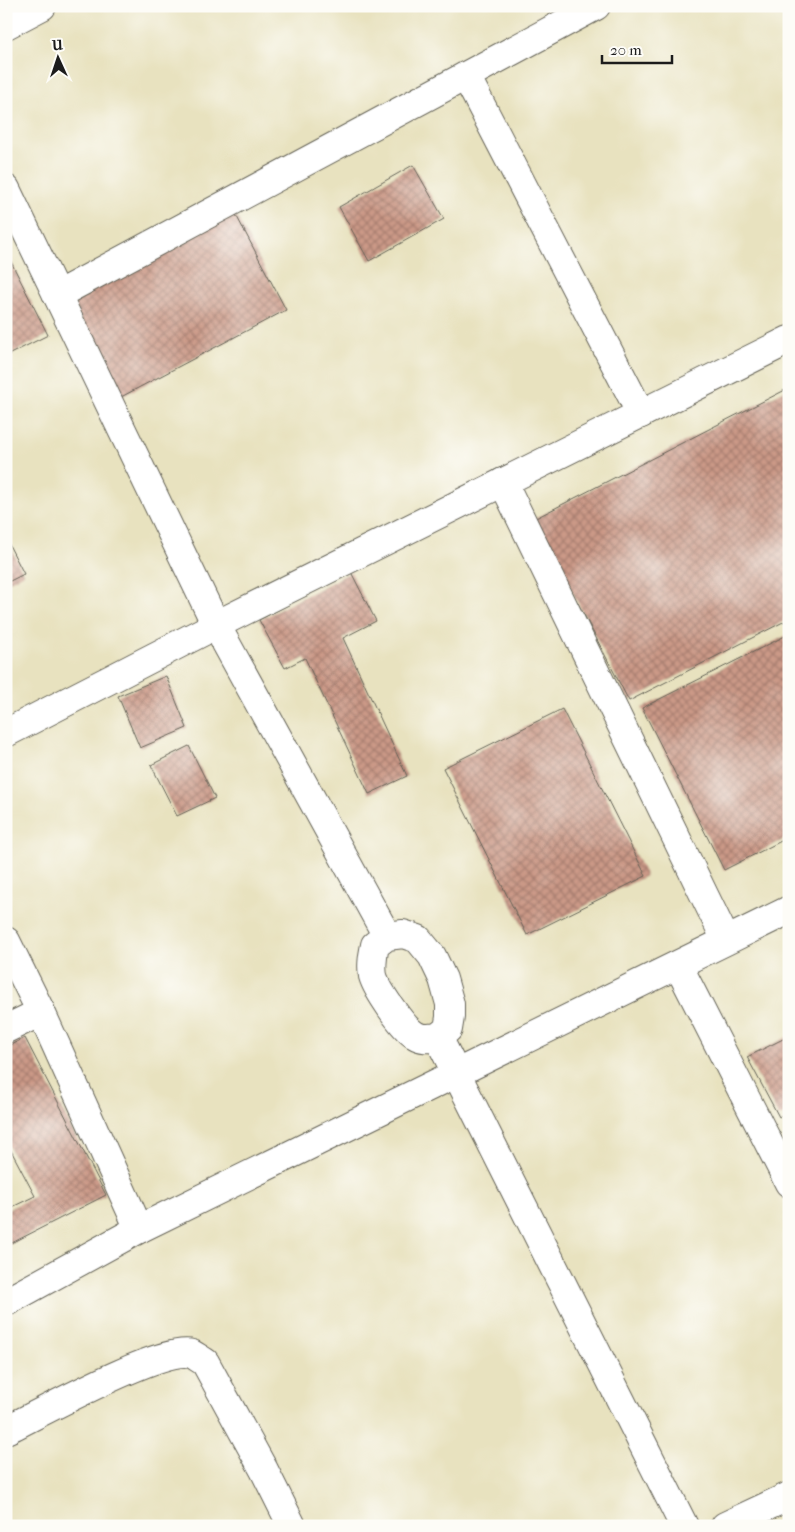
<svg xmlns="http://www.w3.org/2000/svg" width="795" height="1532" viewBox="0 0 795 1532" font-family="'IM FELL French Canon',serif">
  <style>
    .building { fill: url(#building-cross-hatch) }
    .lines { fill: none; stroke-linecap: round; stroke-linejoin: round }
    .minor-casing { stroke: #636155; stroke-width: 30 }
    .minor { stroke: #fff; stroke-width: 28 }
  </style>
  <defs>
    <pattern id="building-cross-hatch" width="8" height="8" patternUnits="userSpaceOnUse" patternTransform="scale(1.25)"><rect width="8" height="8" fill="#cb9987"/><path d="M0 0l8 8M0 8l8-8" fill="none" stroke="#a47c6e"/></pattern>
  </defs>
  <rect width="100%" height="100%" fill="#fdfcf7"/>
  <filter id="ink" filterUnits="userSpaceOnUse"><feTurbulence type="fractalNoise" baseFrequency=".02" numOctaves="2"/><feDisplacementMap in="SourceGraphic" scale="10" xChannelSelector="R" yChannelSelector="G"/><feConvolveMatrix kernelMatrix="1 2 1 2 8 2 1 2 1" color-interpolation-filters="sRGB"/></filter>
  <filter id="wash" filterUnits="userSpaceOnUse"><feTurbulence type="fractalNoise" baseFrequency=".0096" numOctaves="4" result="noise"/><feDisplacementMap in="SourceGraphic" scale="20" xChannelSelector="R" yChannelSelector="G"/><feGaussianBlur stdDeviation="1.12" result="paint"/><feColorMatrix in="noise" values="0 0 0 0 0 0 0 0 0 0 0 0 0 0 0 0 0 1.4 0 .05"/><feComposite in="paint" operator="in"/></filter>
  <g filter="url(#wash)">
    <rect width="100%" height="100%" fill="#e8e2bf"/>
    <g id="blocks">
      <g class="building">
        <path d="M413 165 444 219 369 261 339 207Z"/>
        <path d="M235 213 286 310 121 397 69 300Z"/>
        <path d="M6 252 48 335 6 356Z"/>
        <path d="M789 388V619L629 701 534 519Z"/>
        <path d="M6 539 24 574 6 583Z"/>
        <path d="M351 572 376 621 343 638 407 776 369 794 305 658 285 668 259 620Z"/>
        <path d="M789 634V837L724 870 642 708Z"/>
        <path d="M166 676 187 728 140 748 118 696Z"/>
        <path d="M562 709 646 876 527 935 443 768Z"/>
        <path d="M189 746 215 798 177 816 151 765Z"/>
        <path d="M789 1036V1112L779 1117 747 1057Z"/>
        <path d="M25 1038 106 1195 6 1246V1210L35 1196 6 1141V1047Z"/>
      </g>
    </g>
  </g>
  <g filter="url(#ink)">
    <use href="#blocks" fill-opacity="0" stroke="#636155" stroke-width="1"/>
    <g class="lines">
      <defs>
        <g id="minor">
          <path d="M6 25 42 6"/>
          <path d="M466 76 641 414"/>
          <path d="M6 189 216 625 387 936"/>
          <path d="M57 295 596 6"/>
          <path d="M503 482 726 940"/>
          <path d="M6 733 216 625 789 340"/>
          <path d="M6 941 41 1012 139 1229"/>
          <path d="M678 965 789 1183"/>
          <path d="M6 1029 41 1012"/>
          <path d="M438 1037 448 1029 450 1017V1004L443 979 432 956 418 939 403 934 387 936 375 945C373 955 371 965 373 976 377 990 403 1028 415 1035 423 1040 430 1038 438 1037L684 1526"/>
          <path d="M6 1302 139 1229 789 910"/>
          <path d="M6 1430C39 1414 162 1345 192 1354 196 1356 201 1360 205 1362L264 1470 292 1526"/>
          <path d="M725 1526 789 1496"/>
        </g>
      </defs>
      <use href="#minor" class="minor-casing"/>
      <use href="#minor" class="minor"/>
    </g>
  </g>
  <rect width="795" height="1532" fill="none" stroke="#fdfcf7" stroke-width="25"/>
  <g transform="translate(58 58) rotate(357)" stroke="#fdfcf7" stroke-width="4" paint-order="stroke">
  <path d="M0-4L9 19L0 12L-9 19Z" fill="#1c1c1c"/>
  <text y="-8" font-size="14" font-weight="bold" text-anchor="middle" fill="#1c1c1c">U</text>
  </g>
  <path d="M602 55v8h70v-8" fill="none" stroke="#1c1c1c" stroke-width="2.5"/>
  <text x="610" y="55" font-size="15" fill="#1c1c1c" stroke="#fdfcf7" stroke-width="4" paint-order="stroke">20 m</text>
</svg>
